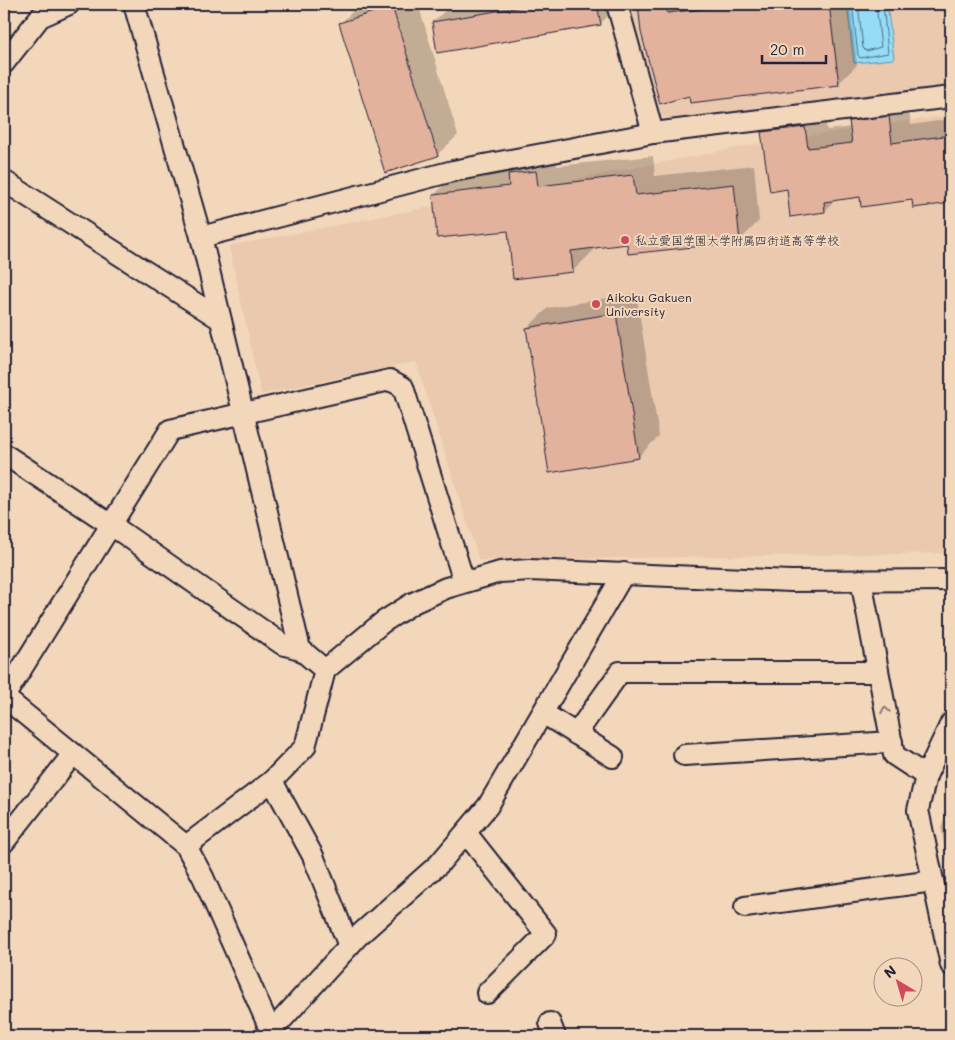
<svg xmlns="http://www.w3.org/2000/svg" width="955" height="1040" viewBox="0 0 955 1040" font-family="Mali,'Klee One',sans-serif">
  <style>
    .built { fill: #eac9af }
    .water { fill: #95dcf7; stroke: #6792ac }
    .shadow { fill: #0003 }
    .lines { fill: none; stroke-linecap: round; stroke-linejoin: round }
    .shore { stroke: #506c86; stroke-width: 1 }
    .building { fill: #e2b29d; stroke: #22223b }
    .minor-casing { stroke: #22223b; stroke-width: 24 }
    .minor { stroke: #f3d7ba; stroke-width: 20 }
    .oneway { stroke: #8a7c7a }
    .poi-dot { fill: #d1495b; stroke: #f3d7ba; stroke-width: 2 }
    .labels { text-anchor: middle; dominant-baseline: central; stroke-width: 4; stroke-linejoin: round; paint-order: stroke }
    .poi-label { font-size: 12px; fill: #22223b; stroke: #f3d7ba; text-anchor: start }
  </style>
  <rect width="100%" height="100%" fill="#f3d7ba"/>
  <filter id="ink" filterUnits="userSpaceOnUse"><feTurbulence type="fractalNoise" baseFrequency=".02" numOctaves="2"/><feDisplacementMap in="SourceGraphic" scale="10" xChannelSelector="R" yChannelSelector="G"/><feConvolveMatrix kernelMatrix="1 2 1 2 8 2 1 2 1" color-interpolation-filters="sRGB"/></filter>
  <g filter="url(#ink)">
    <g class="built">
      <path d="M627 4H951V86L667 120 658 113Z"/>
      <path d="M951 115V553L479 560 416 362 261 394 229 246 772 141Z"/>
    </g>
    <path class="water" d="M847 4H887L894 59 854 63Z"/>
    <g class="shadow">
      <path d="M184 4H211L186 11Z"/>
      <path d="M360 4H418L458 135 437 155 341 23Z"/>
      <path d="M466 4H615L616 8 600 24 433 22 449 7Z"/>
      <path d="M639 4H850L857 65 838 84 690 95 643 31Z"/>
      <path d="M951 16V29L949 28Z"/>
      <path d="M907 98 911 125 951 119V202L914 207 913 199 861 196 836 199 825 211 788 188 762 133 781 114 823 108 827 130 851 127 850 122 869 103Z"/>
      <path d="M555 152 557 166 653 156 655 176 754 165 759 221 739 241 628 243 592 247 593 251 573 271 510 229 434 195 454 175Z"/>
      <path d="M636 293 659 436 638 457 527 328 548 308Z"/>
      <path d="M951 811V861L947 862 941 827 945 817Z"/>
    </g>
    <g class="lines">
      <g class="shore">
        <path d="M852 4 858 55 860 58 888 53 883 4"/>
        <path d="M858 4 863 48 866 51 881 47 876 4"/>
      </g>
    </g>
    <g class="building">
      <path d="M538 4H597L601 25 437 53 432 22Z"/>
      <path d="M638 4H666L667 13 747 4H829L839 85 690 103 689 96 660 104 641 32Z"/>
      <path d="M392 6 438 156 385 173 339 23Z"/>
      <path d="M889 116 892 143 951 135V203L913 208 912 200 861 207 860 197 824 202 825 212 790 217 787 189 770 192 761 132 805 127 808 148 852 143 849 121Z"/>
      <path d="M536 171 538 186 633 175 636 195 734 184 740 242 628 254 627 244 571 251 573 272 513 279 508 231 437 238 433 195 509 186 508 174Z"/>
      <path d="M616 313 639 458 549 473 526 328Z"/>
    </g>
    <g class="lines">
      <defs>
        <g id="minor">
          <path d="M134 4 201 237 300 649 325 670"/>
          <path d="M617 4 653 133"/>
          <path d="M4 63 40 17 69 4"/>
          <path d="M4 181 220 319"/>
          <path d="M201 237 453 171 653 133 951 97"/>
          <path d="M4 454 110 524 282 644 300 649"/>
          <path d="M861 580 894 755 926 776"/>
          <path d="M543 713 613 757"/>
          <path d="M951 723 926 776 918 810 951 965"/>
          <path d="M576 734 620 672H878"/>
          <path d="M684 755 892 742"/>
          <path d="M272 781 313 856 349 946"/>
          <path d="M466 833 546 934 487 993"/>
          <path d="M4 842 73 754"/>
          <path d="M186 846 272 781 305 747 325 670 383 622 413 603 446 588 500 572 529 570 791 581 951 580"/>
          <path d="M745 907 933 881"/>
          <path d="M550 1023 555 1036"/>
          <path d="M267 1036 358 936 439 864 488 806 624 573"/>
          <path d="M273 1036 203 877 186 846 4 697 170 430 390 380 403 387 464 582"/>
        </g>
      </defs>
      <use href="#minor" class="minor-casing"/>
      <use href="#minor" class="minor"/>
    </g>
    <defs><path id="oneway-chevron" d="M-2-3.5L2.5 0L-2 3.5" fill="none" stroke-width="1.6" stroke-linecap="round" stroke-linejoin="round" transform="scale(1.25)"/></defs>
    <use class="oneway" href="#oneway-chevron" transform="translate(885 710) rotate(-101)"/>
  </g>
  <g class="poi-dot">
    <circle cx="625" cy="240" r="5"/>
    <circle cx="596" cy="304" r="5"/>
  </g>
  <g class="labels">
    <g class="poi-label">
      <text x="635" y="240">私立愛国学園大学附属四街道高等学校</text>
      <text x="606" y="297">Aikoku Gakuen<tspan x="606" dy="14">University</tspan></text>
    </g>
  </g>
  <rect width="955" height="1040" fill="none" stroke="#f3d7ba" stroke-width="20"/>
  <rect x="10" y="10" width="935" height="1020" fill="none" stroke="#22223b" stroke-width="2" filter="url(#ink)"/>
  <g transform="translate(898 982) rotate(322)"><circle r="24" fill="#f3d7ba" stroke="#9f8f87"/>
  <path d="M0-4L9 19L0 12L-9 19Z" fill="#d1495b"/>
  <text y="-8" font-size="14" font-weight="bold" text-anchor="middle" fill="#22223b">N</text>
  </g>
  <path d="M762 55v8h64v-8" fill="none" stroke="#22223b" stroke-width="2.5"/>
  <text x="770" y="55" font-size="15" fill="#22223b" stroke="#f3d7ba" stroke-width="4" paint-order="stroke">20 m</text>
</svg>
